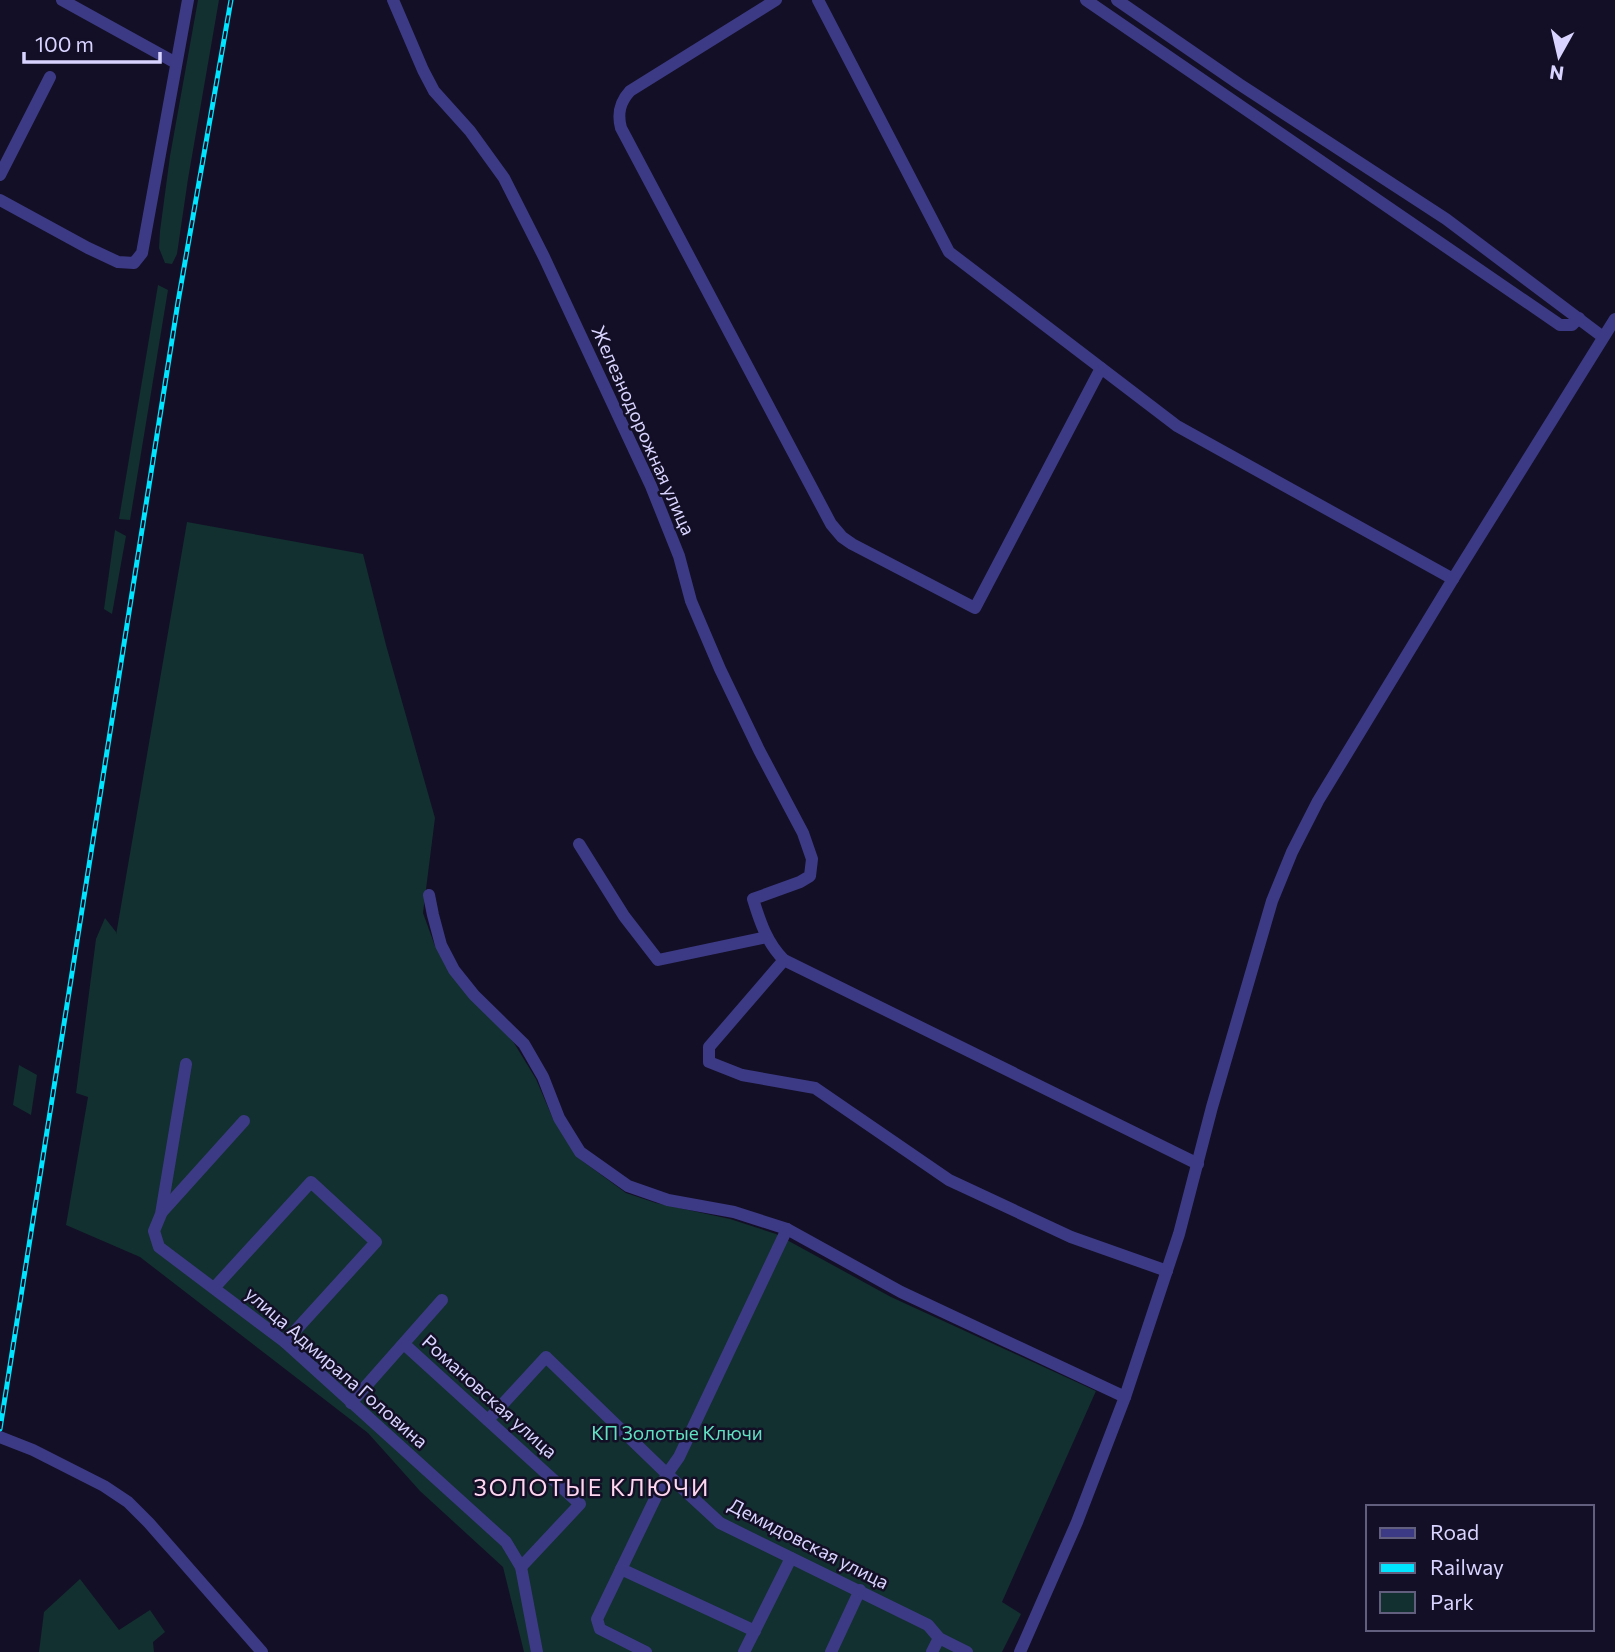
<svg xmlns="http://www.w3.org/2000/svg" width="1615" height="1652" viewBox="0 0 1615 1652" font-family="Commissioner,sans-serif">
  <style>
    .green { fill: #12302f }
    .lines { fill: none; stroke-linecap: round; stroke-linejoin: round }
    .minor { stroke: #3d3a85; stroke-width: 12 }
    .rail-casing { stroke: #00e5ff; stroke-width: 5 }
    .rail { stroke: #130f26; stroke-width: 2.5; stroke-dasharray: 8; stroke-linecap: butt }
    .labels { text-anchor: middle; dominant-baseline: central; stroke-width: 5; stroke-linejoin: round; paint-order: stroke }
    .street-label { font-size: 19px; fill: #d9d4ff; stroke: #130f26 }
    .park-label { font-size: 19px; fill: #5fe0c0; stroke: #130f26 }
    .quarter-label { font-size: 23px; letter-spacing: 2px; fill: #ffd6f0; stroke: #130f26 }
  </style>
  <rect width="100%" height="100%" fill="#130f26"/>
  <g class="green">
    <path d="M198 0H219L188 179 177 254 172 264 165 263 159 248 160 231 170 156Z"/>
    <path d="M158 285 168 290 130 520 119 519Z"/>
    <path d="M187 522 363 554 386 645 435 818 423 913 435 946 514 1043 536 1079 553 1119 581 1160 626 1193 656 1203 730 1219 776 1234 891 1297 1096 1391 1002 1602 1021 1614 1002 1652H524L503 1567 420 1491 368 1433 140 1257 66 1225 88 1097 76 1093 96 939 105 918 116 932V935Z"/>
    <path d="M115 530 126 536 112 614 104 609Z"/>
    <path d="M19 1065 37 1075 31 1115 13 1105Z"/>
    <path d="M80 1579 119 1630 150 1610 165 1632 153 1642 154 1652H39L44 1612Z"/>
  </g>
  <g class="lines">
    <g class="minor">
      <path d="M62 0 176 63"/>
      <path d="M393 0 423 70 434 91 470 131 504 178 544 257 651 486 679 556 691 601 720 669 759 750 803 833 812 859 810 876 800 882 753 899C760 922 767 943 784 960L1198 1164"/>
      <path d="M776 0 630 91C620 102 617 113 621 128L831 524 842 537 852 544 975 608 1101 368"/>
      <path d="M818 0 949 252 1177 426 1453 579"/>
      <path d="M1086 0 1560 325H1572L1579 318"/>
      <path d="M1117 0 1239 84 1446 219 1603 337"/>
      <path d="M0 175 50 77"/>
      <path d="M0 200 88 248 118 262 134 263 142 253 188 0"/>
      <path d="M579 844 624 916 658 960 767 937"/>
      <path d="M429 895 433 915 441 945 454 970 474 995 524 1044 543 1077 559 1118 580 1152 628 1186 668 1200 734 1212 787 1229 901 1292 1125 1397"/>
      <path d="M784 960 709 1047V1062L742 1075 815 1088 949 1180 1071 1237 1167 1271"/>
      <path d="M186 1064 161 1214 154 1231 159 1247 285 1342 506 1542 521 1567 537 1652"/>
      <path d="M162 1212 244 1121"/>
      <path d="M214 1288 311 1182 376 1242 285 1342"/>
      <path d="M404 1344 580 1504 521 1567"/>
      <path d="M351 1403 442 1300"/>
      <path d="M488 1420 546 1357 667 1474 720 1523 928 1625 939 1638 967 1652"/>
      <path d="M0 1437 33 1450 104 1486 128 1502 149 1523 262 1652"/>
      <path d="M621 1569 755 1631"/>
      <path d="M646 1652 600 1629 597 1619 667 1474 679 1457 787 1229"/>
      <path d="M744 1652 791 1558"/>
      <path d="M831 1652 860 1590"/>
      <path d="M932 1652 939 1638"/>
      <path d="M1020 1652 1077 1522 1125 1397 1179 1234 1212 1107 1272 901 1292 852 1318 801 1453 579 1615 319"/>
    </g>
    <defs>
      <path id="rail" d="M0 1429 178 302 231 0"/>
    </defs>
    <use href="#rail" class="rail-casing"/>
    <use href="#rail" class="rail"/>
  </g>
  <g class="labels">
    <g class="street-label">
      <text transform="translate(644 430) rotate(66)">Железнодорожная улица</text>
      <text transform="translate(337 1367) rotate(41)">улица Адмирала Головина</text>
      <text transform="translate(490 1396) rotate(42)">Романовская улица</text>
      <text transform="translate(809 1543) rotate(27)">Демидовская улица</text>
    </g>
    <g class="park-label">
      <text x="677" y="1432">КП Золотые Ключи</text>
    </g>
    <g class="quarter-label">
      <text x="592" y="1487">ЗОЛОТЫЕ КЛЮЧИ</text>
    </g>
  </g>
  <rect x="1366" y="1505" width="228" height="126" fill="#130f26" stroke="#625e7d" stroke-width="2"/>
  <rect x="1380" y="1528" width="35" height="10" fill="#3d3a85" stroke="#625e7d" stroke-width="2"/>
  <text x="1430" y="1540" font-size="21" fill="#d9d4ff">Road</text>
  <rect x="1380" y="1563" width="35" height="10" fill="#00e5ff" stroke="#625e7d" stroke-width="2"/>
  <text x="1430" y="1575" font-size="21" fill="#d9d4ff">Railway</text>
  <rect x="1380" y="1592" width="35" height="21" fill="#12302f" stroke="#625e7d" stroke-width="2"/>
  <text x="1430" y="1610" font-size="21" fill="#d9d4ff">Park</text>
  <g transform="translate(1559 56) rotate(188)" stroke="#130f26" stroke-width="5" paint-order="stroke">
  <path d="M0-5L12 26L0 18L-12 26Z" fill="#d9d4ff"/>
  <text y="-10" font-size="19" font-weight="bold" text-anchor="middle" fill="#d9d4ff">N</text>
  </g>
  <path d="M24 52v10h136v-10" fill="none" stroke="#d9d4ff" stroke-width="3.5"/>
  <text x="35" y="52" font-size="21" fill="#d9d4ff" stroke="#130f26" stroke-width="5" paint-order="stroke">100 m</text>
</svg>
